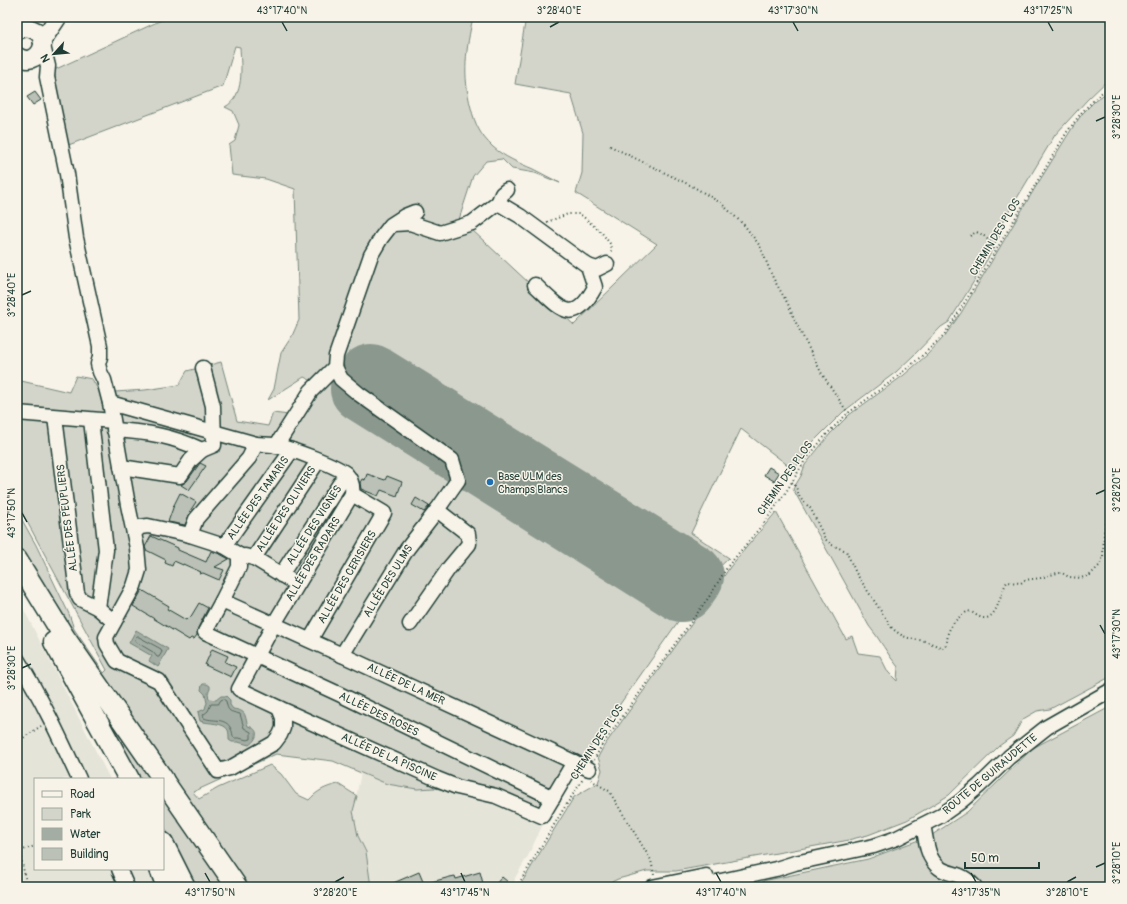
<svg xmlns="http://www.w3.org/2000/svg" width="1127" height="904" viewBox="0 0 1127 904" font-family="Pangolin,sans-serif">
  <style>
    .built { fill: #e5e4d9 }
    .green { fill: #d3d5ca; stroke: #79897f }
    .water { fill: #a4ada3; stroke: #6f8077 }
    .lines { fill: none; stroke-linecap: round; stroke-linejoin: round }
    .shore { stroke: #546a60; stroke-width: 1 }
    .runway { stroke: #8b988e; stroke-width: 66 }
    .building { fill: #bbc1b6; stroke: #1f3d34 }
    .minor-casing { stroke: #1f3d34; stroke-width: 17 }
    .major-casing { stroke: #1f3d34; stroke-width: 20 }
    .highway-casing { stroke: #1f3d34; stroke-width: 23 }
    .path { stroke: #1f3d34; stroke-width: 2; stroke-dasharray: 1 3; stroke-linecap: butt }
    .minor { stroke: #f7f3e8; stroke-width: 14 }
    .major { stroke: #f7f3e8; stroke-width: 17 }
    .highway { stroke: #f7f3e8; stroke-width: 20 }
    .ticks { fill: none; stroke: #1f3d34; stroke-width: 1.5 }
    .poi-dot { fill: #1f6fb2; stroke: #f7f3e8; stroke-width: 1.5 }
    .labels { text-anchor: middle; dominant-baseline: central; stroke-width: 3; stroke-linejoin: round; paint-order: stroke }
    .street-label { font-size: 11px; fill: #1f3d34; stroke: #f7f3e8 }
    .poi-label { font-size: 11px; fill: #1f3d34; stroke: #f7f3e8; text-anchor: start }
    .neatline { fill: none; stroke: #1f3d34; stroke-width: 1.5 }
    .ticks-label { font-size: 10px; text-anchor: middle; fill: #1f3d34 }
  </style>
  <rect width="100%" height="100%" fill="#f7f3e8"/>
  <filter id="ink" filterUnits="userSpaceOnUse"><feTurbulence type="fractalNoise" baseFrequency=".025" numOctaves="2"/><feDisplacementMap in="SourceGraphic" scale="8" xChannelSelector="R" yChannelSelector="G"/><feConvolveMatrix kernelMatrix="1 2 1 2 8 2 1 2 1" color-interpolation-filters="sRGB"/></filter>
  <g filter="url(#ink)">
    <g class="built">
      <path d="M17 596 110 779H35V869H151L155 887H17Z"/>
      <path d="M361 773 387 784 417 789 434 788 500 799 545 820 528 856 515 878 514 887H371L366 852 358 836 353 811Z"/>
      <path d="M763 881 764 887H738Z"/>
    </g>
    <g class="green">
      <path d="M168 17H473C466 50 462 74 471 108 475 124 480 135 493 147 504 157 519 163 533 169 542 174 551 178 560 183L535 173 512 169 502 159 486 161 473 176 454 235 471 229 574 325 657 244 576 193 582 173 583 133 571 94 515 84 526 17H1110V78L1087 100 1055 135 1002 223C1005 235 991 244 990 255L949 322 941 327 914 355 896 372 843 412 811 444 794 470 741 429 691 533 729 558 710 576 592 744 545 820 500 799 434 788 417 789 387 784 333 761 276 754 193 792 199 799 218 788 270 765 281 774 296 794 309 800C317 791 325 787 338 784L357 796 353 811 358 836 366 852 371 887H248L72 639 17 547V511L36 545 69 614 74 629 104 673 107 670 17 503V380L69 392 76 376 92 379 100 393 145 390 179 385 187 371 221 362 237 421 268 426 273 413 289 415 312 381 304 377 268 400 274 389 281 353 292 336 299 320 295 189 266 179 232 175 229 145 235 141 239 125 233 111 225 107C245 96 241 67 240 47L235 46 223 86 66 146 54 70Z"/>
      <path d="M1110 90V677L1050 709 1037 711 1023 719 1013 736 999 746 949 795 926 809 907 820 868 835 844 841 676 871H647L618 879 601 887H519L574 797 598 783 602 770 598 757 604 746 706 604 730 567 776 512 846 639 852 636 858 653 880 656 888 672 897 681 898 667C887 654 880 639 869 626L793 489 801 476 805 465 830 434 849 415 904 375 927 355 944 337 961 313 1035 188 1071 130 1082 114 1095 101Z"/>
      <path d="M86 684 158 779H138Z"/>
      <path d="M1110 707V887H764L763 881 868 859 932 835 967 812 1033 748Z"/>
      <path d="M163 786 233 887H196L190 874 163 824Z"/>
    </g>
    <g class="water">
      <path d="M136 630 168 649 158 667 149 661 152 656 129 643Z"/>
      <path d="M203 684H207L210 686V689L208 693 209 699 216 700 221 696H226L230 700V705L233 709C247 711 244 714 248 726 260 729 258 739 249 745L238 742H232L229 740C229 736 229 733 228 730 224 722 208 724 200 721L198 712 205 709 206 705 207 703 205 694 201 690 202 685Z"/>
    </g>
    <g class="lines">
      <g class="shore">
        <path d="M137 637H139L161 649 162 652 159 657H157L153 652 136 642 135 640Z"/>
        <path d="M221 700 223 699 226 701C228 713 230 711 240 714L244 728 251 732V739L247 740 239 738H234C232 735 233 732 231 729 226 717 212 722 204 718L203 715 208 711 211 704H218Z"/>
      </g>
      <path class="runway" d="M371 377 691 576 682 589 363 389Z"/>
    </g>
    <g class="building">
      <path d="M35 92 41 100 33 105 27 97Z"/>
      <path d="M200 463 206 466 189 490 181 485 187 481Z"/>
      <path d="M769 467 779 473 774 481 764 475Z"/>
      <path d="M367 474 385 480 387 476 402 482 397 496 381 490 378 496 361 489 360 483 362 479 365 480Z"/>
      <path d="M180 493 196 502 190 511H191L185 525 168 522 174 505Z"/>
      <path d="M416 498 429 506 424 512 412 505Z"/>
      <path d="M151 536 178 548V550L206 562 211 551 220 554 229 559 215 567 224 570 219 580 203 573 199 574 201 572 183 564V565L174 561 172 566 165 563 166 560 146 550 145 547Z"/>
      <path d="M142 590 169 606 167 609 186 620 189 617 190 618 199 603 208 608 198 628 197 635 194 639 191 638 189 640 133 606Z"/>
      <path d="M212 649 228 656 225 662 236 667 231 677 205 665Z"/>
      <path d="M419 872 424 884 450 877 455 876 456 879 480 872 484 887H384Z"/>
      <path d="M502 877 508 882 504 887H493Z"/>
    </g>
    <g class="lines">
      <defs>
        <g id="minor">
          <path d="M43 46 48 66 47 77 67 174 76 238 100 346V357L98 364 100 372 104 380 110 403 128 505 137 548 139 570 134 586 106 637 107 644 117 661 159 681 218 771 230 768 274 743 280 735 283 728V718L279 708"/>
          <path d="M507 190 502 194 498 203 520 216 588 266"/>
          <path d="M394 224 410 223 440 233 472 223 498 203"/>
          <path d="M535 285C560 308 573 328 595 287L588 266 597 269 607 264"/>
          <path d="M335 367 341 379 359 394 452 460 458 480 437 510 407 549 342 655"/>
          <path d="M110 403 256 444C263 445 271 444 278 446 291 449 338 466 346 474 352 480 353 486 352 494L384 513 310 640"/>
          <path d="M17 413 113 421"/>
          <path d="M55 417 77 593 80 599 98 608"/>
          <path d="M91 420 106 550 98 608 114 622"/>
          <path d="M114 430C148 432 172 436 202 450L191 460 180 476 121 467"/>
          <path d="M276 446 311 391 335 367 336 356 371 255 381 238 391 225 405 216 415 212"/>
          <path d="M202 450 214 445 213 406 203 368"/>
          <path d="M352 494 274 624 239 689 279 708 437 779 457 787 496 796 542 816 574 762"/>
          <path d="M134 533 140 527 148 526 190 535 224 546 239 555V567L222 601 205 632 339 694 553 798"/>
          <path d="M190 535 196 519 249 458 256 444"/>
          <path d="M224 546 292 450"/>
          <path d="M245 556 254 558 290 580"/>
          <path d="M254 558 318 461"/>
          <path d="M281 575 346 474"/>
          <path d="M222 601 342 655 589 769"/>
          <path d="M410 624 449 568 469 544 468 534 437 510"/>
          <path d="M17 659C41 697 60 738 79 779"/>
          <path d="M923 825C926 837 926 851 933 861 940 872 950 872 960 876 965 878 971 883 975 887"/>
          <path d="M119 869 127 887"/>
          <path d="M652 887 706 876"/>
          <path d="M694 887 776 869 795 863 874 846 897 838 940 816 960 802 979 786 1009 757 1047 727 1110 691"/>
        </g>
        <g id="major">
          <path d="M17 31C22 28 27 27 32 29 54 37 38 70 17 56"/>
          <path d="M42 41 58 17"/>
        </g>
        <g id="highway">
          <path d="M17 560 65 638 163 779"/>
          <path d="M54 642 129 779"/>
          <path d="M163 780 237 887"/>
          <path d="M163 843 185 887"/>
          <path d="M160 869 167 887"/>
        </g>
      </defs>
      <use href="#minor" class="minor-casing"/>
      <use href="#major" class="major-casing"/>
      <use href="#highway" class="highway-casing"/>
      <g class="path">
        <path d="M610 146 692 186 721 203 745 226 760 246 773 278 788 304 797 325 822 374 848 413"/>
        <path d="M547 222 568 214H580L602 233 611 245V254"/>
        <path d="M970 236 976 232C987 235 990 243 996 252"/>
        <path d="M792 482 796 487 800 498 811 509 825 539 832 545 846 551 856 573 892 628C904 639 910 638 925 641 931 643 937 646 943 648 948 644 947 639 948 633 952 622 959 617 968 611 974 612 979 619 986 618 998 616 1001 591 1007 582L1021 583 1025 580 1041 578 1057 573H1062L1069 577 1081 578 1090 575 1099 566 1103 557 1104 532 1107 520 1110 516"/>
        <path d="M17 742 41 726"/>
        <path d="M594 760 602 745 709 597 728 566 764 523 786 492 804 462 825 436 848 413 892 381 923 355 944 335 959 312 1067 132 1082 112 1100 94 1110 87"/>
        <path d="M591 780 609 791 651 860 654 875"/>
        <path d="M17 838 27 887"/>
        <path d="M18 854 20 851 35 846"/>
        <path d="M376 884 377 887"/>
        <path d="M517 887 563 810 583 779"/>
      </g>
      <use href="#minor" class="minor"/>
      <use href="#major" class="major"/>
      <use href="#highway" class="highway"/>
    </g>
  </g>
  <path class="ticks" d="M282 22 287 31M793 22 798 31M1048 22 1053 31M550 27 559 22M1096 121 1105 117M22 295 31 291M1096 494 1105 490M22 513 27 522M1100 625 1105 634M22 668 31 664M1096 867 1105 863M205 873 210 882M461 873 465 882M716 873 721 882M971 873 976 882M335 882 344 877M1067 882 1076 877"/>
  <circle class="poi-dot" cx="490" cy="482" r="4"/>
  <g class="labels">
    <g class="street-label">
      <text transform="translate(995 237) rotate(-59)">CHEMIN DES PLOS</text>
      <text transform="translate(785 478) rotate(-55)">CHEMIN DES PLOS</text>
      <text transform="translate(258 498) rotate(-55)">ALLÉE DES TAMARIS</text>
      <text transform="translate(286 509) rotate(-57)">ALLÉE DES OLIVIERS</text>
      <text transform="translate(67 518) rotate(-97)">ALLÉE DES PEUPLIERS</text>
      <text transform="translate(314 525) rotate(-57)">ALLÉE DES VIGNES</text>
      <text transform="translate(313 559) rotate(-59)">ALLÉE DES RADARS</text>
      <text transform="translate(347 577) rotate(-60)">ALLÉE DES CERISIERS</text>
      <text transform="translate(388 581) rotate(-58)">ALLÉE DES ULMS</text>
      <text transform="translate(406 684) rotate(25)">ALLÉE DE LA MER</text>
      <text transform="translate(379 714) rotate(26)">ALLÉE DES ROSES</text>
      <text transform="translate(597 742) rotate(-57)">CHEMIN DES PLOS</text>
      <text transform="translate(389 757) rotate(24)">ALLÉE DE LA PISCINE</text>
      <text transform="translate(990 774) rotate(-40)">ROUTE DE GUIRAUDETTE</text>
    </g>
    <g class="poi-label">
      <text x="498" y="476">Base ULM des<tspan x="498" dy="13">Champs Blancs</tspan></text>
    </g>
  </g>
  <rect width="1127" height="904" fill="none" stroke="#f7f3e8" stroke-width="44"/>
  <rect x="34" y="778" width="130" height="92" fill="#f7f3e8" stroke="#a1aaa0"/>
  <rect x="42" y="791" width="20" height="6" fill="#f7f3e8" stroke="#a1aaa0"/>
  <text x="70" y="798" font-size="12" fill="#1f3d34">Road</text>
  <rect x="42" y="808" width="20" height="12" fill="#d3d5ca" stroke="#a1aaa0"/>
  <text x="70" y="818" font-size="12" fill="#1f3d34">Park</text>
  <rect x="42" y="828" width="20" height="12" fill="#a4ada3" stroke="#a1aaa0"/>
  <text x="70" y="838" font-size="12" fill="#1f3d34">Water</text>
  <rect x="42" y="848" width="20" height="12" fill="#bbc1b6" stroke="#a1aaa0"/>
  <text x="70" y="858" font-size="12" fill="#1f3d34">Building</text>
  <g transform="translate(54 54) rotate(243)" stroke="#f7f3e8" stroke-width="3" paint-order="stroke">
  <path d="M0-3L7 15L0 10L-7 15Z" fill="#1f3d34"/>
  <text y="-6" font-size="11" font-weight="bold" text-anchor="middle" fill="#1f3d34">N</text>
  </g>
  <path d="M965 862v6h74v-6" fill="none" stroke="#1f3d34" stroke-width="2"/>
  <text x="971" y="862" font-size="12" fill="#1f3d34" stroke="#f7f3e8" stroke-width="3" paint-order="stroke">50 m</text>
  <rect x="22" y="22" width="1083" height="860" class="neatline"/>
  <g class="ticks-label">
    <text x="282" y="14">43°17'40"N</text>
    <text x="559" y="14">3°28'40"E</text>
    <text x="793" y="14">43°17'30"N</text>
    <text x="1048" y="14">43°17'25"N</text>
    <text transform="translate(1116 117) rotate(-90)" y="4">3°28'30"E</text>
    <text transform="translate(11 295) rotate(-90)" y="4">3°28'40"E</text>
    <text transform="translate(1116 490) rotate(-90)" y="4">3°28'20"E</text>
    <text transform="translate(11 513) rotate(-90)" y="4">43°17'50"N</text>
    <text transform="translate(1116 634) rotate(-90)" y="4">43°17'30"N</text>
    <text transform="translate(11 668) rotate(-90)" y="4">3°28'30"E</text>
    <text transform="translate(1116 863) rotate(-90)" y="4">3°28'10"E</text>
    <text x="210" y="896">43°17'50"N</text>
    <text x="335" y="896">3°28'20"E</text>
    <text x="465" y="896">43°17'45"N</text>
    <text x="721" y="896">43°17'40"N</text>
    <text x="976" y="896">43°17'35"N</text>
    <text x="1067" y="896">3°28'10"E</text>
  </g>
</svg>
